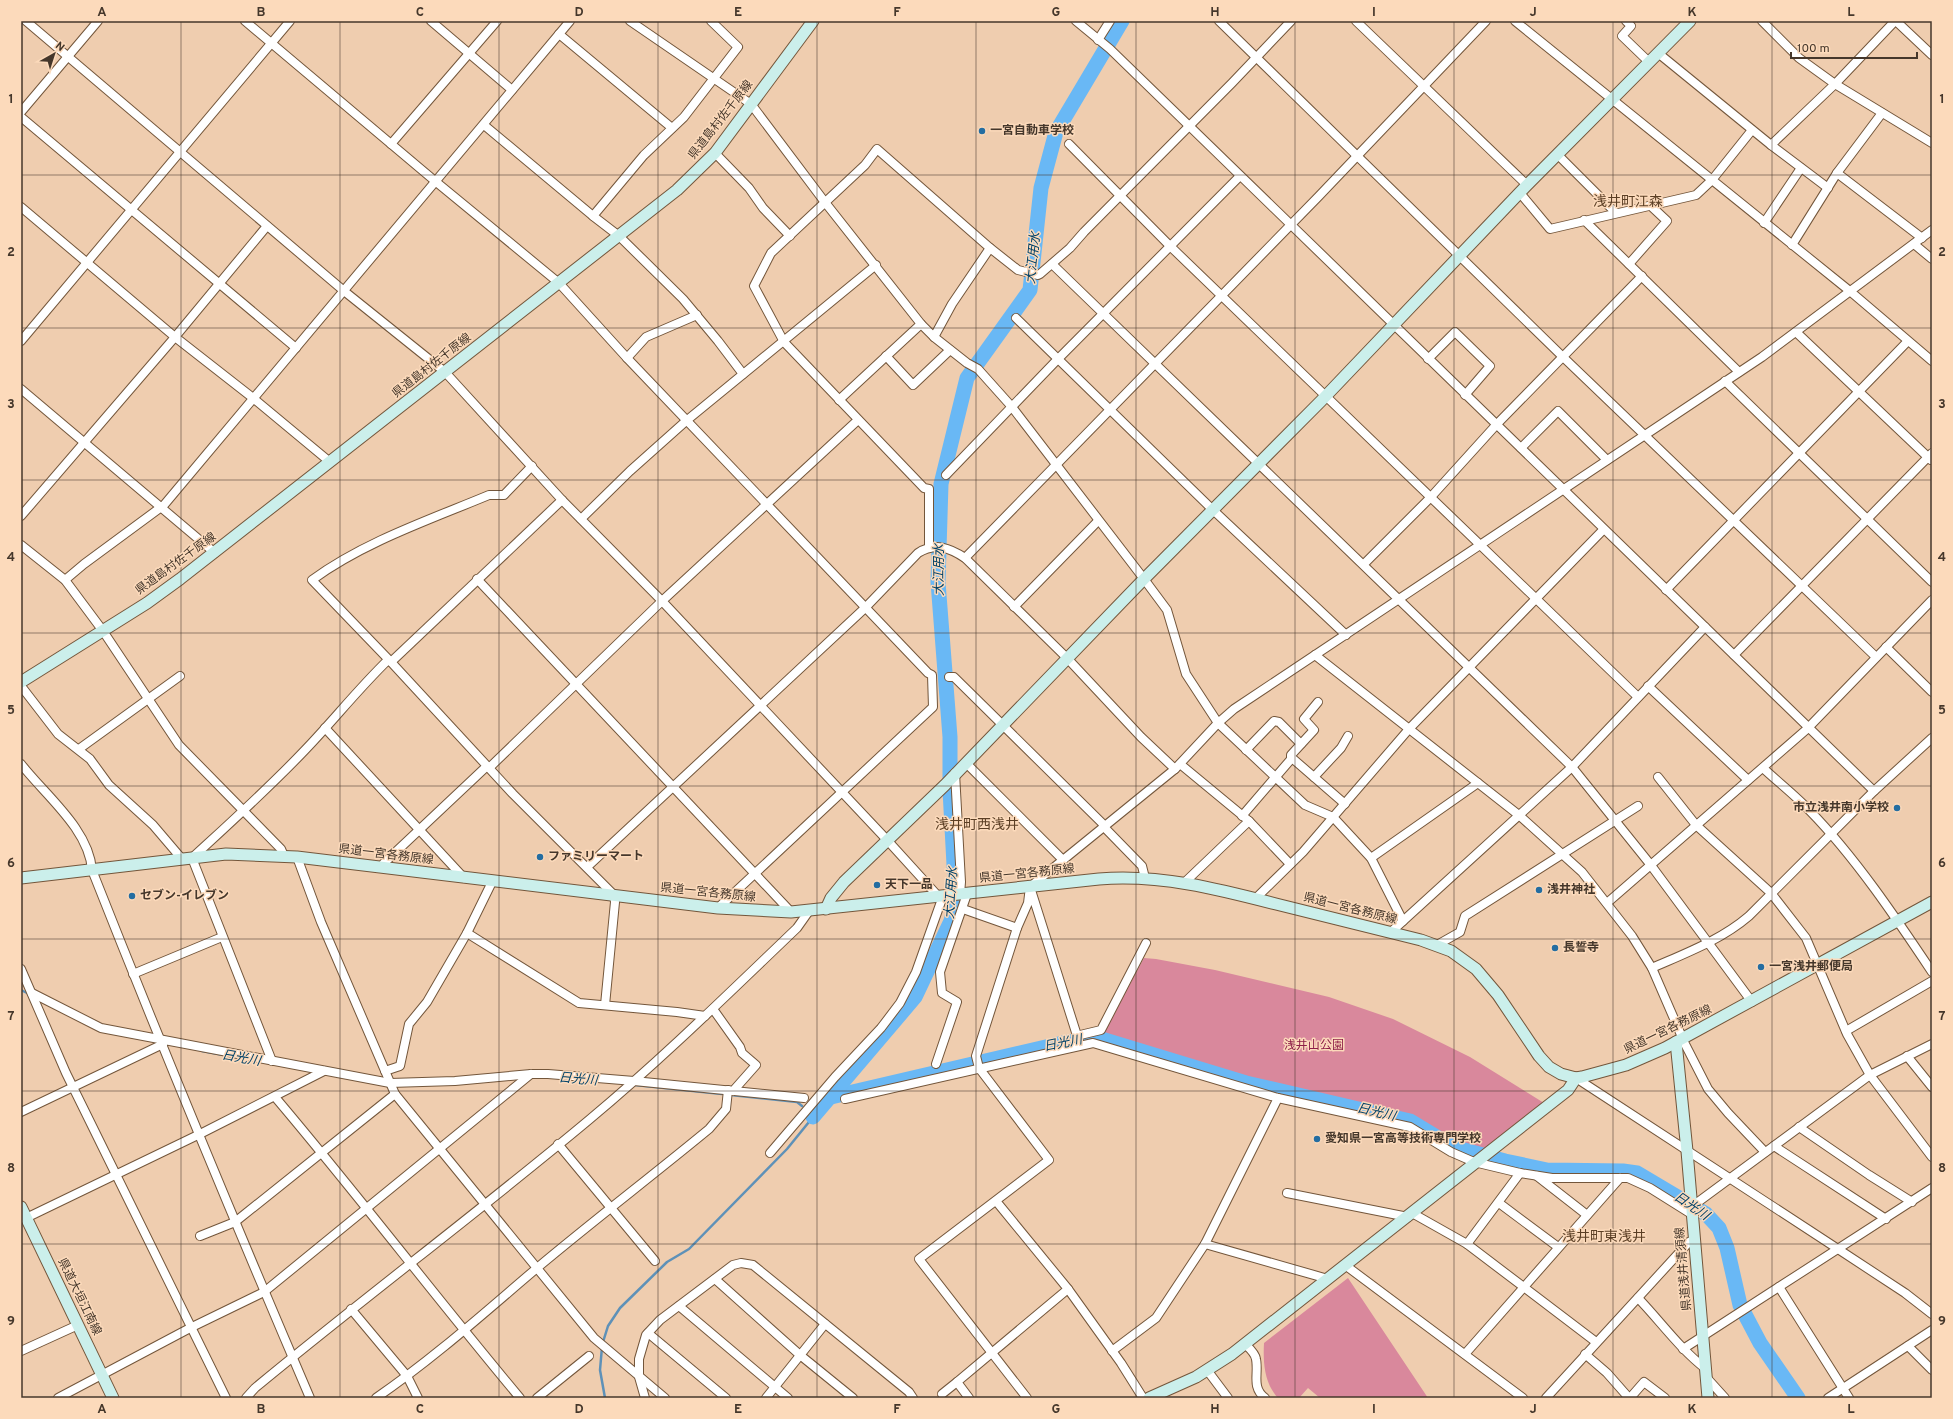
<svg xmlns="http://www.w3.org/2000/svg" width="1953" height="1419" viewBox="0 0 1953 1419" font-family="Overpass,'Noto Sans JP',sans-serif">
  <style>
    .green { fill: #d9889c }
    .lines { fill: none; stroke-linecap: round; stroke-linejoin: round }
    .stream { stroke: #5e91b8; stroke-width: 2.5 }
    .river { stroke: #69b8f5; stroke-width: 15 }
    .street-casing { stroke: #73563b; stroke-width: 10 }
    .secondary-casing { stroke: #73563b; stroke-width: 13 }
    .street { stroke: #fff; stroke-width: 8 }
    .secondary { stroke: #cbefeb; stroke-width: 11 }
    .grid { fill: none; stroke: #45372b; stroke-width: 1; stroke-opacity: 0.55 }
    .poi-dot { fill: #246da1; stroke: #fcdabb; stroke-width: 1.5 }
    .labels { text-anchor: middle; dominant-baseline: central; stroke-width: 3; stroke-linejoin: round; paint-order: stroke }
    .street-label { font-size: 12px; fill: #45372b; stroke: #fcdabb }
    .poi-label { font-size: 12px; font-weight: bold; fill: #45372b; stroke: #fcdabb; text-anchor: start }
    .park-label { font-size: 12px; fill: #8e1f48; stroke: #fcdabb }
    .water-label { font-size: 13px; font-style: italic; fill: #014269; stroke: #fcdabb }
    .quarter-label { font-size: 14px; fill: #5b3f25; stroke: #fcdabb }
    .neatline { fill: none; stroke: #45372b; stroke-width: 1.5 }
    .grid-label { font-size: 13px; text-anchor: middle; font-weight: bold; fill: #45372b }
  </style>
  <rect width="100%" height="100%" fill="#efcdaf"/>
  <g class="green">
    <path d="M1144 958 1156 959 1215 970 1329 997 1393 1019 1470 1057 1544 1103 1485 1149 1458 1141 1411 1119 1297 1095 1208 1072 1102 1036Z"/>
    <path d="M1348 1278 1428 1398H1320L1308 1388 1299 1398H1278C1264 1383 1263 1362 1264 1343Z"/>
  </g>
  <g class="lines">
    <g class="stream">
      <path d="M21 990 29 994"/>
      <path d="M202 1051 250 1060"/>
      <path d="M635 1085 722 1094"/>
      <path d="M731 1095 797 1102 802 1106"/>
      <path d="M603 1342 608 1326 620 1308 667 1262 689 1249 787 1149 813 1117 810 1114"/>
      <path d="M602 1347 600 1370 605 1398"/>
    </g>
    <g class="river">
      <path d="M831 1097 1063 1043 1098 1038 1246 1083 1410 1121 1453 1147 1505 1161 1547 1170 1623 1171 1637 1173 1706 1214 1719 1228 1727 1248 1740 1305 1760 1343 1798 1398"/>
      <path d="M813 1117 915 997 951 921 954 909 955 883 950 790V737L938 582 941 484 967 378 1030 290 1041 188 1056 132 1122 21"/>
    </g>
    <defs>
      <g id="street">
        <path d="M26 21 344 291 445 372 562 500 662 601 888 841 938 896"/>
        <path d="M245 21 435 181 559 283 627 358 928 673 932 675 933 707 718 908"/>
        <path d="M431 21 512 90"/>
        <path d="M630 21 751 104 824 201 921 324 934 337 967 363 978 369 1012 407 1144 579 1167 610 1186 674 1218 723 1305 805 1333 817 1371 858 1403 921 1391 932"/>
        <path d="M1076 21 1110 49 1874 791"/>
        <path d="M1219 21 1563 357 1876 657"/>
        <path d="M1356 21 1527 185"/>
        <path d="M1515 21 1851 292 1932 361"/>
        <path d="M1626 21 1631 26 1622 36 1649 62"/>
        <path d="M1762 21 1799 58 1835 84 1932 143"/>
        <path d="M1896 21 1932 55"/>
        <path d="M559 34 672 128"/>
        <path d="M1098 40 1110 21"/>
        <path d="M1658 53 1771 145 1828 188"/>
        <path d="M21 112 98 21"/>
        <path d="M21 117 296 348"/>
        <path d="M484 125 593 216 619 236 683 299 718 341 743 374"/>
        <path d="M391 144 497 21"/>
        <path d="M1069 144 1171 247 1638 697"/>
        <path d="M1771 145 1835 84 1895 21"/>
        <path d="M715 153 749 188 763 208 790 236"/>
        <path d="M1558 155 1616 213"/>
        <path d="M1837 173 1922 238"/>
        <path d="M1520 193 1550 229 1696 195 1712 180 1752 130"/>
        <path d="M21 207 175 337 253 398 330 462"/>
        <path d="M593 216 644 155 684 117 738 47 711 21"/>
        <path d="M1584 220 1739 372"/>
        <path d="M1764 223 1801 168"/>
        <path d="M1914 244 1932 259"/>
        <path d="M1792 245 1837 173 1882 113"/>
        <path d="M1052 264 1572 767 1650 864 1752 1002"/>
        <path d="M1629 264 1667 221 1651 206"/>
        <path d="M1016 318 1213 510 1346 635"/>
        <path d="M1796 332 1931 460"/>
        <path d="M934 337 952 304 990 248"/>
        <path d="M21 341 290 21"/>
        <path d="M886 356 913 385 950 350"/>
        <path d="M627 358 646 337 697 315"/>
        <path d="M1428 359 1455 332 1490 366 1465 395"/>
        <path d="M1725 381 1932 582"/>
        <path d="M21 389 215 553"/>
        <path d="M839 400 921 324"/>
        <path d="M1521 448 1558 411 1607 460"/>
        <path d="M532 466 504 495H489C429 520 364 542 312 580L391 662 513 794 614 895 615 902 605 1005"/>
        <path d="M946 475 1055 362 1240 176"/>
        <path d="M21 516 175 337 267 226"/>
        <path d="M581 519 630 471 686 421 876 265"/>
        <path d="M21 545 65 580 103 631 179 745 281 849 284 856"/>
        <path d="M929 548V489L924 488 784 342 754 286 771 253 865 165 877 149 990 248 1018 270 1038 275 1040 274 1070 248 1084 232 1232 83 1291 21"/>
        <path d="M965 558 1318 197 1486 21"/>
        <path d="M1364 564 1430 498 1497 424 1642 276"/>
        <path d="M477 579 791 912"/>
        <path d="M65 580 84 564 164 505 570 21"/>
        <path d="M1666 590 1907 342"/>
        <path d="M1014 607 1098 521"/>
        <path d="M1886 647 1932 692"/>
        <path d="M1315 655 1520 816 1582 872 1632 936 1652 968 1685 1044 1708 1089 1728 1113 1765 1152"/>
        <path d="M1734 655 1932 453"/>
        <path d="M391 662 562 500"/>
        <path d="M949 677H954L1102 823 1104 827 1142 866 1145 878"/>
        <path d="M21 686 58 734 90 759 109 785 153 825 182 859"/>
        <path d="M1648 686 1748 780"/>
        <path d="M325 728 464 878"/>
        <path d="M79 749 180 676"/>
        <path d="M1246 750 1274 721 1279 722 1301 744"/>
        <path d="M1291 759V755L1314 730 1304 719 1318 702"/>
        <path d="M966 763 1063 860"/>
        <path d="M21 764C45 795 89 829 92 870 162 1047 235 1223 310 1398"/>
        <path d="M1180 764 1249 821 1290 864"/>
        <path d="M489 768 662 601 858 420"/>
        <path d="M1763 768C1778 782 1796 796 1810 811 1855 857 1896 918 1932 972"/>
        <path d="M955 773 961 882 960 894"/>
        <path d="M1314 777 1341 748 1348 736"/>
        <path d="M1658 777 1696 825 1771 893 1806 938 1847 1034 1870 1075 1932 1157"/>
        <path d="M1242 816 1292 758 1345 804"/>
        <path d="M297 857 321 922 395 1094 594 1338 665 1398"/>
        <path d="M1371 858 1478 783"/>
        <path d="M381 867 384 863 487 766"/>
        <path d="M587 867 865 608 918 553C935 542 950 548 965 558L1067 658 1141 737 1175 769"/>
        <path d="M1184 883 1249 821"/>
        <path d="M1031 886 1175 769 1218 723 1234 709 1762 357 1932 230"/>
        <path d="M1255 899 1303 852 1409 729 1603 530"/>
        <path d="M1607 903 1807 729 1932 600"/>
        <path d="M963 909 1017 928"/>
        <path d="M1403 921 1572 767 1705 627"/>
        <path d="M467 933 579 1003 677 1012 705 1016"/>
        <path d="M1437 945 1460 932 1465 916 1638 806"/>
        <path d="M1652 968C1686 953 1721 940 1749 916L1874 791 1932 738"/>
        <path d="M21 969 66 1073 226 1398"/>
        <path d="M133 974 222 937"/>
        <path d="M32 993 101 1028 390 1083 455 1081 531 1074H548L634 1081 804 1098"/>
        <path d="M713 1009 740 1047 742 1053 756 1065 733 1091"/>
        <path d="M1846 1031 1932 981"/>
        <path d="M1076 1036 1101 1030 1146 943"/>
        <path d="M1907 1056 1932 1087"/>
        <path d="M272 1061 192 858C230 823 269 788 305 750 333 721 358 689 388 660"/>
        <path d="M936 1064 957 1002 942 993 940 972 967 894"/>
        <path d="M385 1071 400 1066 409 1024 427 1002 467 933 492 882"/>
        <path d="M1576 1078 1838 1249 1905 1293 1932 1314"/>
        <path d="M275 1097C359 1196 437 1299 520 1398"/>
        <path d="M845 1099 1093 1043 1278 1098 1410 1127 1451 1152 1474 1162 1520 1173 1552 1178H1628L1650 1188 1693 1215"/>
        <path d="M21 1112 163 1044"/>
        <path d="M1799 1127 1869 1175 1912 1202"/>
        <path d="M558 1144 655 1261"/>
        <path d="M1774 1146 1886 1219"/>
        <path d="M770 1153 835 1077 881 1028 900 1003 916 972 943 896"/>
        <path d="M1537 1176 1587 1215"/>
        <path d="M1287 1193 1408 1217"/>
        <path d="M996 1201 1068 1289 1121 1363 1143 1398"/>
        <path d="M1692 1202H1698L1870 1075 1932 1044"/>
        <path d="M1499 1203 1558 1247"/>
        <path d="M1412 1213 1467 1244 1596 1342"/>
        <path d="M26 1218 200 1134 324 1071"/>
        <path d="M200 1236 235 1222 395 1094"/>
        <path d="M1205 1244 1328 1279"/>
        <path d="M1467 1244 1520 1173"/>
        <path d="M1345 1265 1523 1398"/>
        <path d="M715 1279 800 1355 853 1398"/>
        <path d="M1779 1287 1849 1398"/>
        <path d="M1638 1298C1661 1322 1680 1349 1706 1369"/>
        <path d="M679 1306 788 1398"/>
        <path d="M351 1309 407 1376 418 1398"/>
        <path d="M648 1333 726 1398"/>
        <path d="M1245 1344C1249 1348 1255 1353 1256 1359 1259 1374 1251 1387 1265 1398"/>
        <path d="M1908 1346 1932 1370"/>
        <path d="M1683 1349 1932 1188"/>
        <path d="M21 1351 78 1325"/>
        <path d="M1112 1351 1156 1318 1205 1244 1278 1098"/>
        <path d="M1465 1354 1620 1178"/>
        <path d="M1585 1354 1607 1373 1629 1398"/>
        <path d="M1207 1370 1228 1398"/>
        <path d="M1706 1377 1725 1398"/>
        <path d="M942 1394 957 1382"/>
        <path d="M58 1398 192 1327 264 1292 531 1074"/>
        <path d="M246 1398 255 1388C365 1297 480 1211 590 1119 662 1059 729 993 797 928L809 911"/>
        <path d="M376 1398C433 1359 484 1313 537 1268 593 1221 652 1176 709 1129L726 1109 728 1090"/>
        <path d="M537 1398 589 1356"/>
        <path d="M645 1398 639 1377V1359L646 1335 660 1320 733 1265 741 1263 753 1265 909 1392 913 1398"/>
        <path d="M766 1398 825 1324"/>
        <path d="M969 1398 957 1382 1068 1289"/>
        <path d="M1027 1398 919 1259 1049 1160 979 1068 976 1056 1017 928 1028 903 1030 887 1080 1045"/>
        <path d="M1546 1398 1689 1242 1694 1240"/>
        <path d="M1630 1398 1644 1382 1665 1398"/>
        <path d="M1828 1398 1932 1330"/>
      </g>
      <g id="secondary">
        <path d="M21 682 147 603 180 579 677 190 715 153 813 21"/>
        <path d="M21 878 226 854 297 857 718 908 791 912 1099 879C1160 874 1218 889 1276 904 1325 916 1373 928 1421 940L1451 951 1476 969 1498 995 1539 1056 1549 1067 1561 1074 1576 1078 1582 1077 1626 1065 1665 1048 1932 902"/>
        <path d="M826 909 831 898 844 882 945 785 1144 579 1321 401 1527 185 1690 21"/>
        <path d="M1676 1042 1687 1151 1708 1398"/>
        <path d="M21 1207 113 1398"/>
        <path d="M1149 1398 1196 1377 1232 1354 1568 1090 1576 1078"/>
      </g>
    </defs>
    <use href="#street" class="street-casing"/>
    <use href="#secondary" class="secondary-casing"/>
    <use href="#street" class="street"/>
    <use href="#secondary" class="secondary"/>
  </g>
  <path class="grid" d="M181 21V1398M340 21V1398M499 21V1398M658 21V1398M817 21V1398M976 21V1398M1136 21V1398M1295 21V1398M1454 21V1398M1613 21V1398M1772 21V1398M21 175H1932M21 328H1932M21 480H1932M21 633H1932M21 786H1932M21 939H1932M21 1091H1932M21 1244H1932"/>
  <g class="poi-dot">
    <circle cx="982" cy="131" r="4"/>
    <circle cx="1897" cy="808" r="4"/>
    <circle cx="540" cy="857" r="4"/>
    <circle cx="877" cy="885" r="4"/>
    <circle cx="1539" cy="890" r="4"/>
    <circle cx="132" cy="896" r="4"/>
    <circle cx="1555" cy="948" r="4"/>
    <circle cx="1761" cy="967" r="4"/>
    <circle cx="1317" cy="1139" r="4"/>
  </g>
  <g class="labels">
    <g class="street-label">
      <text transform="translate(721 120) rotate(-52)">県道島村佐千原線</text>
      <text transform="translate(432 366) rotate(-38)">県道島村佐千原線</text>
      <text transform="translate(176 564) rotate(-36)">県道島村佐千原線</text>
      <text transform="translate(386 855) rotate(7)">県道一宮各務原線</text>
      <text transform="translate(1027 874) rotate(-6)">県道一宮各務原線</text>
      <text transform="translate(708 893) rotate(6)">県道一宮各務原線</text>
      <text transform="translate(1350 909) rotate(14)">県道一宮各務原線</text>
      <text transform="translate(1668 1030) rotate(-26)">県道一宮各務原線</text>
      <text transform="translate(1684 1269) rotate(-95)">県道浅井清須線</text>
      <text transform="translate(79 1297) rotate(64)">県道大垣江南線</text>
    </g>
    <g class="poi-label">
      <text x="990" y="131">一宮自動車学校</text>
      <text x="1889" y="808" text-anchor="end">市立浅井南小学校</text>
      <text x="548" y="857">ファミリーマート</text>
      <text x="885" y="885">天下一品</text>
      <text x="1547" y="890">浅井神社</text>
      <text x="140" y="896">セブン-イレブン</text>
      <text x="1563" y="948">長誓寺</text>
      <text x="1769" y="967">一宮浅井郵便局</text>
      <text x="1325" y="1139">愛知県一宮高等技術専門学校</text>
    </g>
    <g class="park-label">
      <text x="1314" y="1046">浅井山公園</text>
    </g>
    <g class="water-label">
      <text transform="translate(1034 258) rotate(-84)">大江用水</text>
      <text transform="translate(940 570) rotate(-90)">大江用水</text>
      <text transform="translate(952 893) rotate(-86)">大江用水</text>
      <text transform="translate(1063 1044) rotate(-11)">日光川</text>
      <text transform="translate(241 1059) rotate(10)">日光川</text>
      <text transform="translate(578 1080) rotate(5)">日光川</text>
      <text transform="translate(1376 1113) rotate(13)">日光川</text>
      <text transform="translate(1691 1207) rotate(34)">日光川</text>
    </g>
    <g class="quarter-label">
      <text x="1628" y="202">浅井町江森</text>
      <text x="977" y="825">浅井町西浅井</text>
      <text x="1604" y="1237">浅井町東浅井</text>
    </g>
  </g>
  <rect width="1953" height="1419" fill="none" stroke="#fcdabb" stroke-width="44"/>
  <g transform="translate(54 54) rotate(39)" stroke="#fcdabb" stroke-width="3" paint-order="stroke">
  <path d="M0-3L7 15L0 10L-7 15Z" fill="#45372b"/>
  <text y="-6" font-size="11" font-weight="bold" text-anchor="middle" fill="#45372b">N</text>
  </g>
  <path d="M1791 52v6h126v-6" fill="none" stroke="#45372b" stroke-width="2"/>
  <text x="1797" y="52" font-size="12" fill="#45372b" stroke="#fcdabb" stroke-width="3" paint-order="stroke">100 m</text>
  <rect x="22" y="22" width="1909" height="1375" class="neatline"/>
  <g class="grid-label">
    <text x="102" y="16">A</text>
    <text x="261" y="16">B</text>
    <text x="420" y="16">C</text>
    <text x="579" y="16">D</text>
    <text x="738" y="16">E</text>
    <text x="897" y="16">F</text>
    <text x="1056" y="16">G</text>
    <text x="1215" y="16">H</text>
    <text x="1374" y="16">I</text>
    <text x="1533" y="16">J</text>
    <text x="1692" y="16">K</text>
    <text x="1851" y="16">L</text>
    <text x="11" y="103">1</text>
    <text x="1942" y="103">1</text>
    <text x="11" y="256">2</text>
    <text x="1942" y="256">2</text>
    <text x="11" y="408">3</text>
    <text x="1942" y="408">3</text>
    <text x="11" y="561">4</text>
    <text x="1942" y="561">4</text>
    <text x="11" y="714">5</text>
    <text x="1942" y="714">5</text>
    <text x="11" y="867">6</text>
    <text x="1942" y="867">6</text>
    <text x="11" y="1020">7</text>
    <text x="1942" y="1020">7</text>
    <text x="11" y="1172">8</text>
    <text x="1942" y="1172">8</text>
    <text x="11" y="1325">9</text>
    <text x="1942" y="1325">9</text>
    <text x="102" y="1413">A</text>
    <text x="261" y="1413">B</text>
    <text x="420" y="1413">C</text>
    <text x="579" y="1413">D</text>
    <text x="738" y="1413">E</text>
    <text x="897" y="1413">F</text>
    <text x="1056" y="1413">G</text>
    <text x="1215" y="1413">H</text>
    <text x="1374" y="1413">I</text>
    <text x="1533" y="1413">J</text>
    <text x="1692" y="1413">K</text>
    <text x="1851" y="1413">L</text>
  </g>
</svg>
